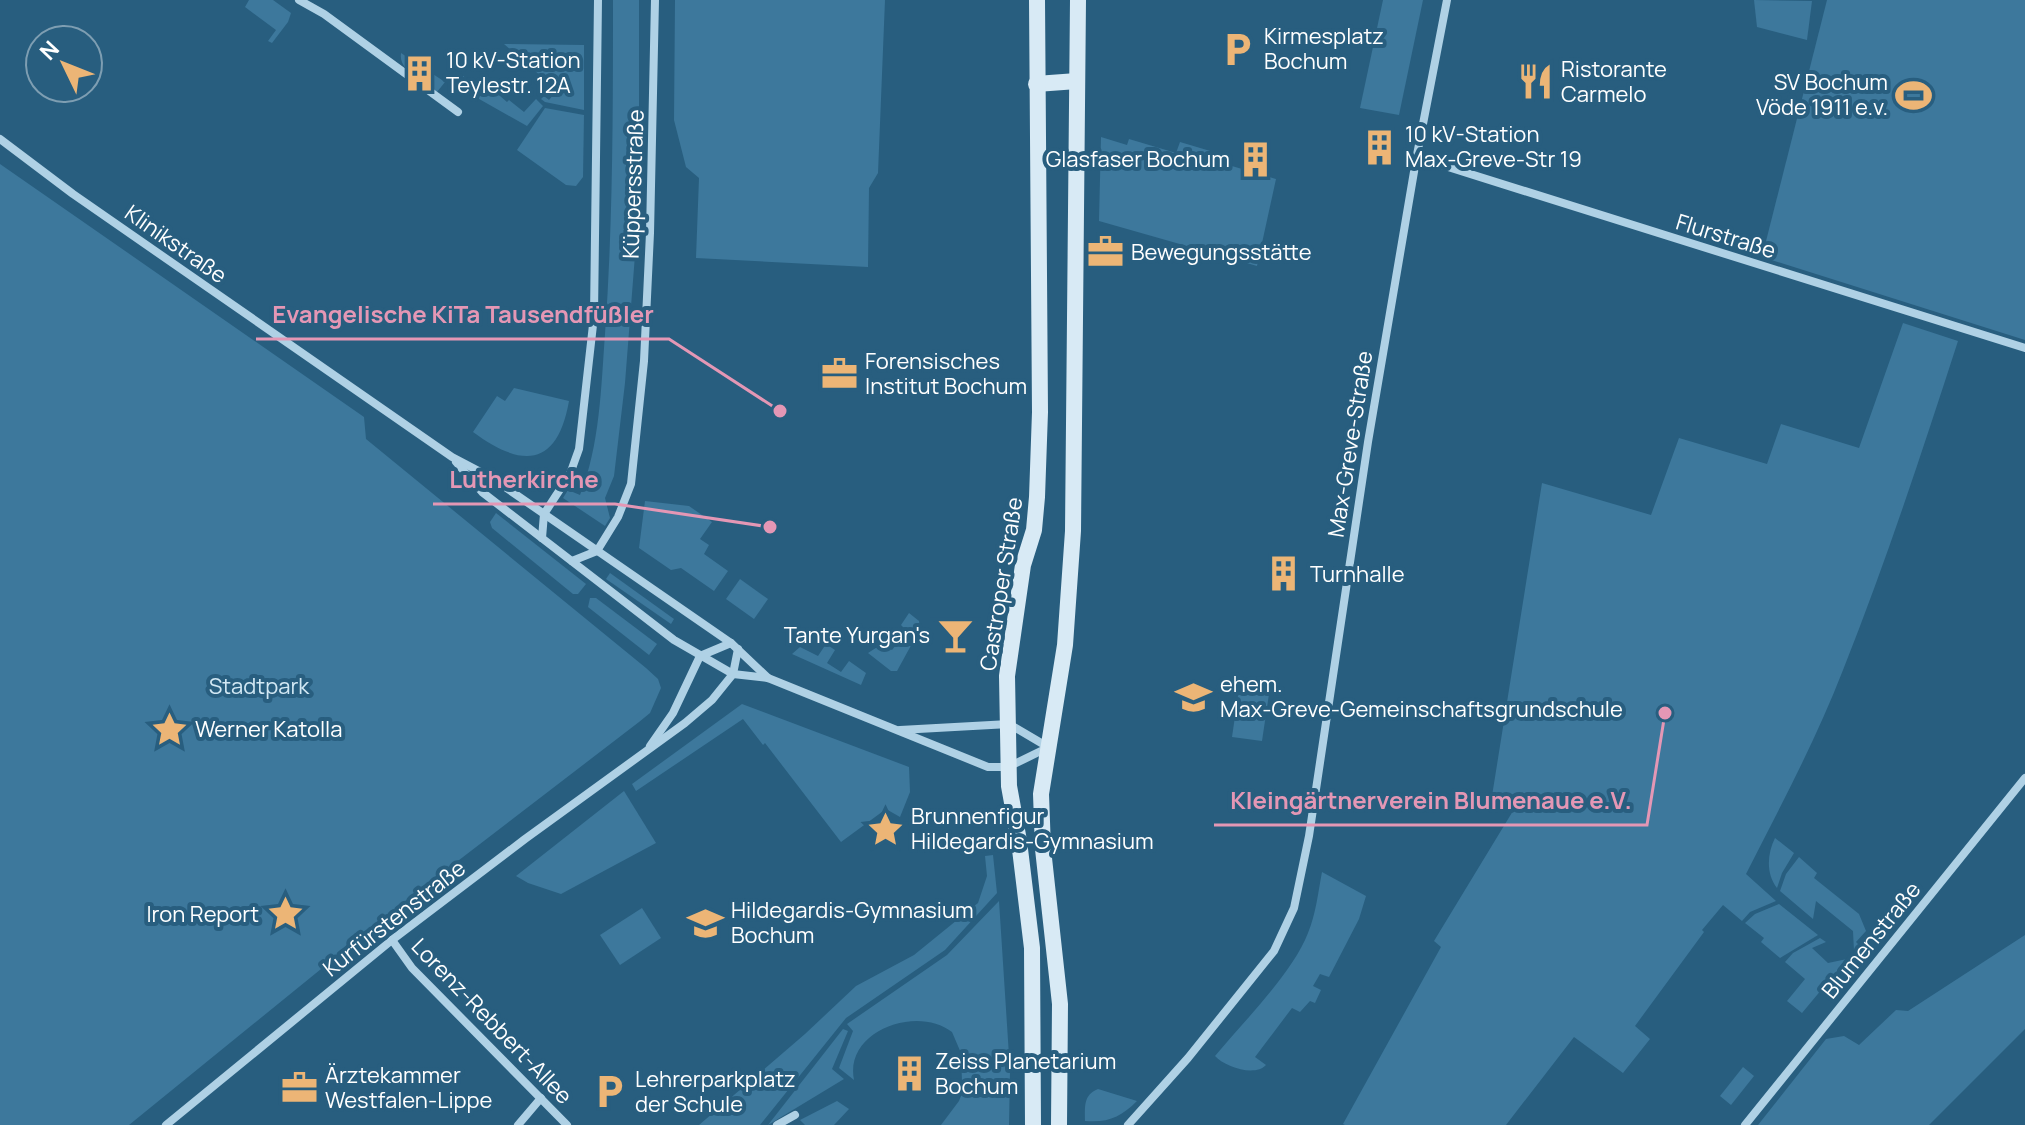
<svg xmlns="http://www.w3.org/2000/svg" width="2025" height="1125" viewBox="0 0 2025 1125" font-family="Manrope,sans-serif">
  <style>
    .green { fill: #3d789c }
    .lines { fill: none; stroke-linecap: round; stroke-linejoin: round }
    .street { stroke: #afd1e5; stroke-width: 8 }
    .secondary { stroke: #d8eaf5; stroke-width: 16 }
    .labels { text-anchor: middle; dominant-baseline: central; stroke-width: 8; stroke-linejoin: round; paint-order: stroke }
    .poi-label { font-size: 22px; fill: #fff; stroke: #285e7f; text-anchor: start }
    .street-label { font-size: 22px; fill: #fff; stroke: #285e7f }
    .park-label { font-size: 22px; fill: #d2e8f4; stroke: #285e7f }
    .leader { fill: none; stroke: #e497b5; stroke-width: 3 }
    .callout-dot { fill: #e497b5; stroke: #285e7f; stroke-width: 3 }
    .callout-label { font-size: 24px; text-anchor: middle; font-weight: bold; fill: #e497b5; stroke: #285e7f; stroke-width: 8; stroke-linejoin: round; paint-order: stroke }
  </style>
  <rect width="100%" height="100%" fill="#285e7f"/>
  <g class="green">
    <path d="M249 0H273L291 13 288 22 272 43 268 41 276 30 245 7Z"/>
    <path d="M613 0H639V204L625 383 614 476 605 498 610 518 605 526 563 498 568 490 580 495C600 445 601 388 605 334 613 223 613 112 613 0Z"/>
    <path d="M675 0H885L878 173 869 188 868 267 696 258 699 178 686 167 674 120Z"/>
    <path d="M1383 0H1423L1399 115 1360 108Z"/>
    <path d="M1754 0 1812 1 1807 40 1757 27Z"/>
    <path d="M1827 0H2025V340L1762 257Z"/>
    <path d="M504 44 584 45V110L545 102 541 99 544 96 549 100 557 90Z"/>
    <path d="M401 53 445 82 437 92C424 82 398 71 401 53Z"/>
    <path d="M463 76 473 84 476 81 490 93 493 90 507 102 509 100 524 112 536 99 543 106 527 126 458 87Z"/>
    <path d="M545 108 584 115 583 177 576 186 566 185 517 150Z"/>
    <path d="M1101 137 1127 145 1129 139 1176 153 1180 142 1227 156 1225 164 1276 179 1257 266 1099 221Z"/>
    <path d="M0 164 364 417 366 439 646 668 658 679 661 688 650 713 639 722 390 913 129 1125H0Z"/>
    <path d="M1903 323 1958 341C1922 452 1886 562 1843 670 1816 740 1780 807 1746 874L1776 901 1750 912 1742 921 1723 905 1702 930 1704 932 1635 1026 1650 1039 1623 1073 1574 1037 1506 1125H1345L1343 1124 1441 947 1434 941 1516 806 1492 796 1542 483 1651 515 1679 438 1767 464 1781 424 1859 448Z"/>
    <path d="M514 388 569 401C557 468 522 468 473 432L497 396 505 401Z"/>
    <path d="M645 501 689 506 712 522 700 539 709 545 704 554 728 571 714 591 681 568 671 570 639 548Z"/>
    <path d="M496 513 586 584 578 594H573L492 528 490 522Z"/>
    <path d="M610 573 674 619 671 624 606 579Z"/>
    <path d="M740 579 768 599 754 619 726 599Z"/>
    <path d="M590 598H596L657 644 649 655 588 607Z"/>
    <path d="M909 613 919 621 920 629 897 671H891L868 653 882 644 892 650 907 631 901 625Z"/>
    <path d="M826 644 835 650 827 663 841 672 849 661 866 673 861 685 792 654 800 647 818 656Z"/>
    <path d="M1239 689 1269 694 1262 741 1232 737Z"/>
    <path d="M742 704 909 767 910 792 900 817 886 809 841 842 765 743 763 745 743 719 636 791 632 784Z"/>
    <path d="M624 791 656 843 561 894 528 883 516 876Z"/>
    <path d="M1775 838 1794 853 1782 873 1777 888C1766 874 1767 854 1775 838Z"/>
    <path d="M993 855 997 893 945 950 846 1018 760 1125H699L805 1034 856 986 914 955 978 903 987 876 985 856Z"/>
    <path d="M1799 857 1817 873 1814 878 1859 914 1866 931 1856 942 1859 945 1854 951 1853 931 1816 901 1813 919 1780 891 1786 874Z"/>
    <path d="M1322 872 1366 896 1359 919 1329 977 1320 974 1313 986 1321 990 1315 1003 1310 1001 1300 1012 1292 1008 1255 1057 1266 1065C1255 1077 1225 1067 1215 1056 1244 1021 1292 974 1308 933 1316 913 1318 893 1322 872Z"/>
    <path d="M999 901 1010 1071 1009 1125H941L959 1101 966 1083 962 1082 961 1053 952 1032C918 1005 844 1030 854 1080L839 1068 853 1031 847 1024 947 955Z"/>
    <path d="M1779 904 1818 935 1780 958 1761 942 1764 938 1745 923 1755 914Z"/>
    <path d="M642 908 661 938 620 965 600 935Z"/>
    <path d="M2025 935V1029L1929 1125H1758L1826 1039 1844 1036 1859 1045 1896 1010 1908 1011Z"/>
    <path d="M1820 938 1826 942 1812 948 1828 963 1847 959 1802 1013 1787 1001 1805 979 1785 962 1793 953Z"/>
    <path d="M843 1029 848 1031 832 1069 844 1079 768 1125Z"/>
    <path d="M1743 1067 1754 1076 1731 1105 1720 1096Z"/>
    <path d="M1098 1089 1137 1101C1121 1117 1108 1123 1085 1121 1085 1107 1083 1095 1098 1089Z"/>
    <path d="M837 1101 849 1109 834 1125H805L800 1120Z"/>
  </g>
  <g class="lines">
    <g class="street">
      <path d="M299 0 324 14 458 112"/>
      <path d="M0 139 73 194 452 457 492 478 731 643 768 678"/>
      <path d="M1416 160 1429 161 2025 348"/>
      <path d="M456 462 482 492 674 640 733 674 768 678 988 767H1008L1047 748"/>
      <path d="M542 538 544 514 570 474 579 449 594 316 598 0"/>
      <path d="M597 551 618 517 631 484 644 361 650 233 655 0"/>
      <path d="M572 561 597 551"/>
      <path d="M700 656 731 643"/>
      <path d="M900 730 1009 724 1048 747"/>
      <path d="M650 746 673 713 700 656"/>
      <path d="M392 940 412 968 567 1125"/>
      <path d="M166 1125 392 940 525 839 685 723 712 700 733 674 738 649"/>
      <path d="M518 1125 541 1098"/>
      <path d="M777 1125 795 1115"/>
      <path d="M1128 1125 1188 1058 1274 951 1294 908 1309 836 1368 442 1416 160 1447 0"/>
      <path d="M1745 1125 2025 778"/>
    </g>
    <g class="secondary">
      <path d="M1036 84 1077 81"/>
      <path d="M1033 1125 1032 948 1019 841 1009 786 1007 676 1023 565 1034 530 1037 497 1040 412 1037 0"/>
      <path d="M1059 1125 1060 1004 1043 849 1041 794 1065 645 1073 531 1078 0"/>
    </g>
  </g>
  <defs>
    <symbol id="parking-bare" viewBox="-9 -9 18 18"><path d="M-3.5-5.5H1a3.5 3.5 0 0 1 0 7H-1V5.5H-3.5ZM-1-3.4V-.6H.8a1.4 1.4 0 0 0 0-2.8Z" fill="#ecb576" stroke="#285e7f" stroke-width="2.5" paint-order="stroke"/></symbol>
    <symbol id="building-bare" viewBox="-9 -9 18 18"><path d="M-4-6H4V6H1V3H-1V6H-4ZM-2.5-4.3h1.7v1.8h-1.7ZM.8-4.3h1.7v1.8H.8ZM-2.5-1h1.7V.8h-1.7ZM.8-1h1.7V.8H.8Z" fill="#ecb576" stroke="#285e7f" stroke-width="2.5" paint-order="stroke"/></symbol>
    <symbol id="restaurant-bare" viewBox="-9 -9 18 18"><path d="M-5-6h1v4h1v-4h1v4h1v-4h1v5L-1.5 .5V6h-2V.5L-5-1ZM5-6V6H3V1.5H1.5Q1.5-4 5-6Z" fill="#ecb576" stroke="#285e7f" stroke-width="2.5" paint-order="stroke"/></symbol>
    <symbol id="stadium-bare" viewBox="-9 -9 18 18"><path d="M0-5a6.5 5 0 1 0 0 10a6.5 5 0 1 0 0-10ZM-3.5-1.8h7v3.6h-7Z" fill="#ecb576" stroke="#285e7f" stroke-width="2.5" paint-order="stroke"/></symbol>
    <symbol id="office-bare" viewBox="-9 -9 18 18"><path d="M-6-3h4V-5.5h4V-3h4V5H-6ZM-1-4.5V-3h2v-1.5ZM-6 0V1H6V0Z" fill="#ecb576" stroke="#285e7f" stroke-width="2.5" paint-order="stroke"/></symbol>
    <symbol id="bar-bare" viewBox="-9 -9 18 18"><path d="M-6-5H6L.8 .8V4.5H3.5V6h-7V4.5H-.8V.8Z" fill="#ecb576" stroke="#285e7f" stroke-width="2.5" paint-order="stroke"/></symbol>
    <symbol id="school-bare" viewBox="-9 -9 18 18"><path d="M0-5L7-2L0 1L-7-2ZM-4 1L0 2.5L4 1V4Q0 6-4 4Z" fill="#ecb576" stroke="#285e7f" stroke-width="2.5" paint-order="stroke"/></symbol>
    <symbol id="sight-bare" viewBox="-9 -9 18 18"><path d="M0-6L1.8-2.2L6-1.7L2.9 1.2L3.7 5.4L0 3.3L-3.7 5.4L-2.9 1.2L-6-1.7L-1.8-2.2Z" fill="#ecb576" stroke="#285e7f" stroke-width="2.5" paint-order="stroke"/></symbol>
  </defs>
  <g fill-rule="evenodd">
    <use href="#parking-bare" x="1212" y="24" width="51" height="51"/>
    <use href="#building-bare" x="394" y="48" width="51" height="51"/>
    <use href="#restaurant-bare" x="1510" y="56" width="51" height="51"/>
    <use href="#stadium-bare" x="1888" y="70" width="51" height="51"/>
    <use href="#building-bare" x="1354" y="122" width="51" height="51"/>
    <use href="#building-bare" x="1230" y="134" width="51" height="51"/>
    <use href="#office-bare" x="1080" y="226" width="51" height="51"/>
    <use href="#office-bare" x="814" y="348" width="51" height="51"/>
    <use href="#building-bare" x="1258" y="548" width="51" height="51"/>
    <use href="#bar-bare" x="930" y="610" width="51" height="51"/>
    <use href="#school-bare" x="1168" y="672" width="51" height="51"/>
    <use href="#sight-bare" x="144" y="704" width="51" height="51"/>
    <use href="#sight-bare" x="860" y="804" width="51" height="51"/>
    <use href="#sight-bare" x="260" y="888" width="51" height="51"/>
    <use href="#school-bare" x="680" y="898" width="51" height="51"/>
    <use href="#building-bare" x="884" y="1048" width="51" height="51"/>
    <use href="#office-bare" x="274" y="1062" width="51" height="51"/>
    <use href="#parking-bare" x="584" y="1066" width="51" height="51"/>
  </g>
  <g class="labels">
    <g class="poi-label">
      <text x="1264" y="36">Kirmesplatz<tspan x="1264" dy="25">Bochum</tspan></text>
      <text x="446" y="60">10 kV-Station<tspan x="446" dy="25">Teylestr. 12A</tspan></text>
      <text x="1561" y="69">Ristorante<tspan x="1561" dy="25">Carmelo</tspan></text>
      <text x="1888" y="82" text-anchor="end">SV Bochum<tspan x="1888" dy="25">Vöde 1911 e.v.</tspan></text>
      <text x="1405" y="134">10 kV-Station<tspan x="1405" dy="25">Max-Greve-Str 19</tspan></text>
      <text x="1230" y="159" text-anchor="end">Glasfaser Bochum</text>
      <text x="1131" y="252">Bewegungsstätte</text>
      <text x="865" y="361">Forensisches<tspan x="865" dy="25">Institut Bochum</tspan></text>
      <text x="1310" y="574">Turnhalle</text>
      <text x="930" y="635" text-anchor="end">Tante Yurgan's</text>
      <text x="1220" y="684">ehem.<tspan x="1220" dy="25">Max-Greve-Gemeinschaftsgrundschule</tspan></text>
      <text x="195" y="729">Werner Katolla</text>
      <text x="911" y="816">Brunnenfigur<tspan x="911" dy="25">Hildegardis-Gymnasium</tspan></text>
      <text x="731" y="910">Hildegardis-Gymnasium<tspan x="731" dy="25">Bochum</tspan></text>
      <text x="259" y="914" text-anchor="end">Iron Report</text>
      <text x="935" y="1061">Zeiss Planetarium<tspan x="935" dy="25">Bochum</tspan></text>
      <text x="325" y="1075">Ärztekammer<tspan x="325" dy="25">Westfalen-Lippe</tspan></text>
      <text x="635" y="1079">Lehrerparkplatz<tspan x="635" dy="25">der Schule</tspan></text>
    </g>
    <g class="street-label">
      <text transform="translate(633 184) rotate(-88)">Küppersstraße</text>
      <text transform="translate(1726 236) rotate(17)">Flurstraße</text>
      <text transform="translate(176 244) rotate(35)">Klinikstraße</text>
      <text transform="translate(1350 444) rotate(-81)">Max-Greve-Straße</text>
      <text transform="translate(1001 584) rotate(-81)">Castroper Straße</text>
      <text transform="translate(394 918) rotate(-38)">Kurfürstenstraße</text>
      <text transform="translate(1871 940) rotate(-51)">Blumenstraße</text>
      <text transform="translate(492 1021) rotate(46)">Lorenz-Rebbert-Allee</text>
    </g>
    <g class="park-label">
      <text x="259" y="686">Stadtpark</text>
    </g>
  </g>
  <path class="leader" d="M780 411L669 339H256M770 527L615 504H433M1665 713L1647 825H1214"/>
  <g class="callout-dot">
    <circle cx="780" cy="411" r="8"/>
    <circle cx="770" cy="527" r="8"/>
    <circle cx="1665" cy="713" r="8"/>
  </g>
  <g class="callout-label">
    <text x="463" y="323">Evangelische KiTa Tausendfüßler</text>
    <text x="524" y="488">Lutherkirche</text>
    <text x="1431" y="809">Kleingärtnerverein Blumenaue e.V.</text>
  </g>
  <g transform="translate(64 64) rotate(313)"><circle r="38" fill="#285e7f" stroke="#7e9eb2" stroke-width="2"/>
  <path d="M0-6L14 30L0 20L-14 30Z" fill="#ecb576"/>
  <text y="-12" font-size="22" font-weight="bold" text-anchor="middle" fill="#ffffff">N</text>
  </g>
</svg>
